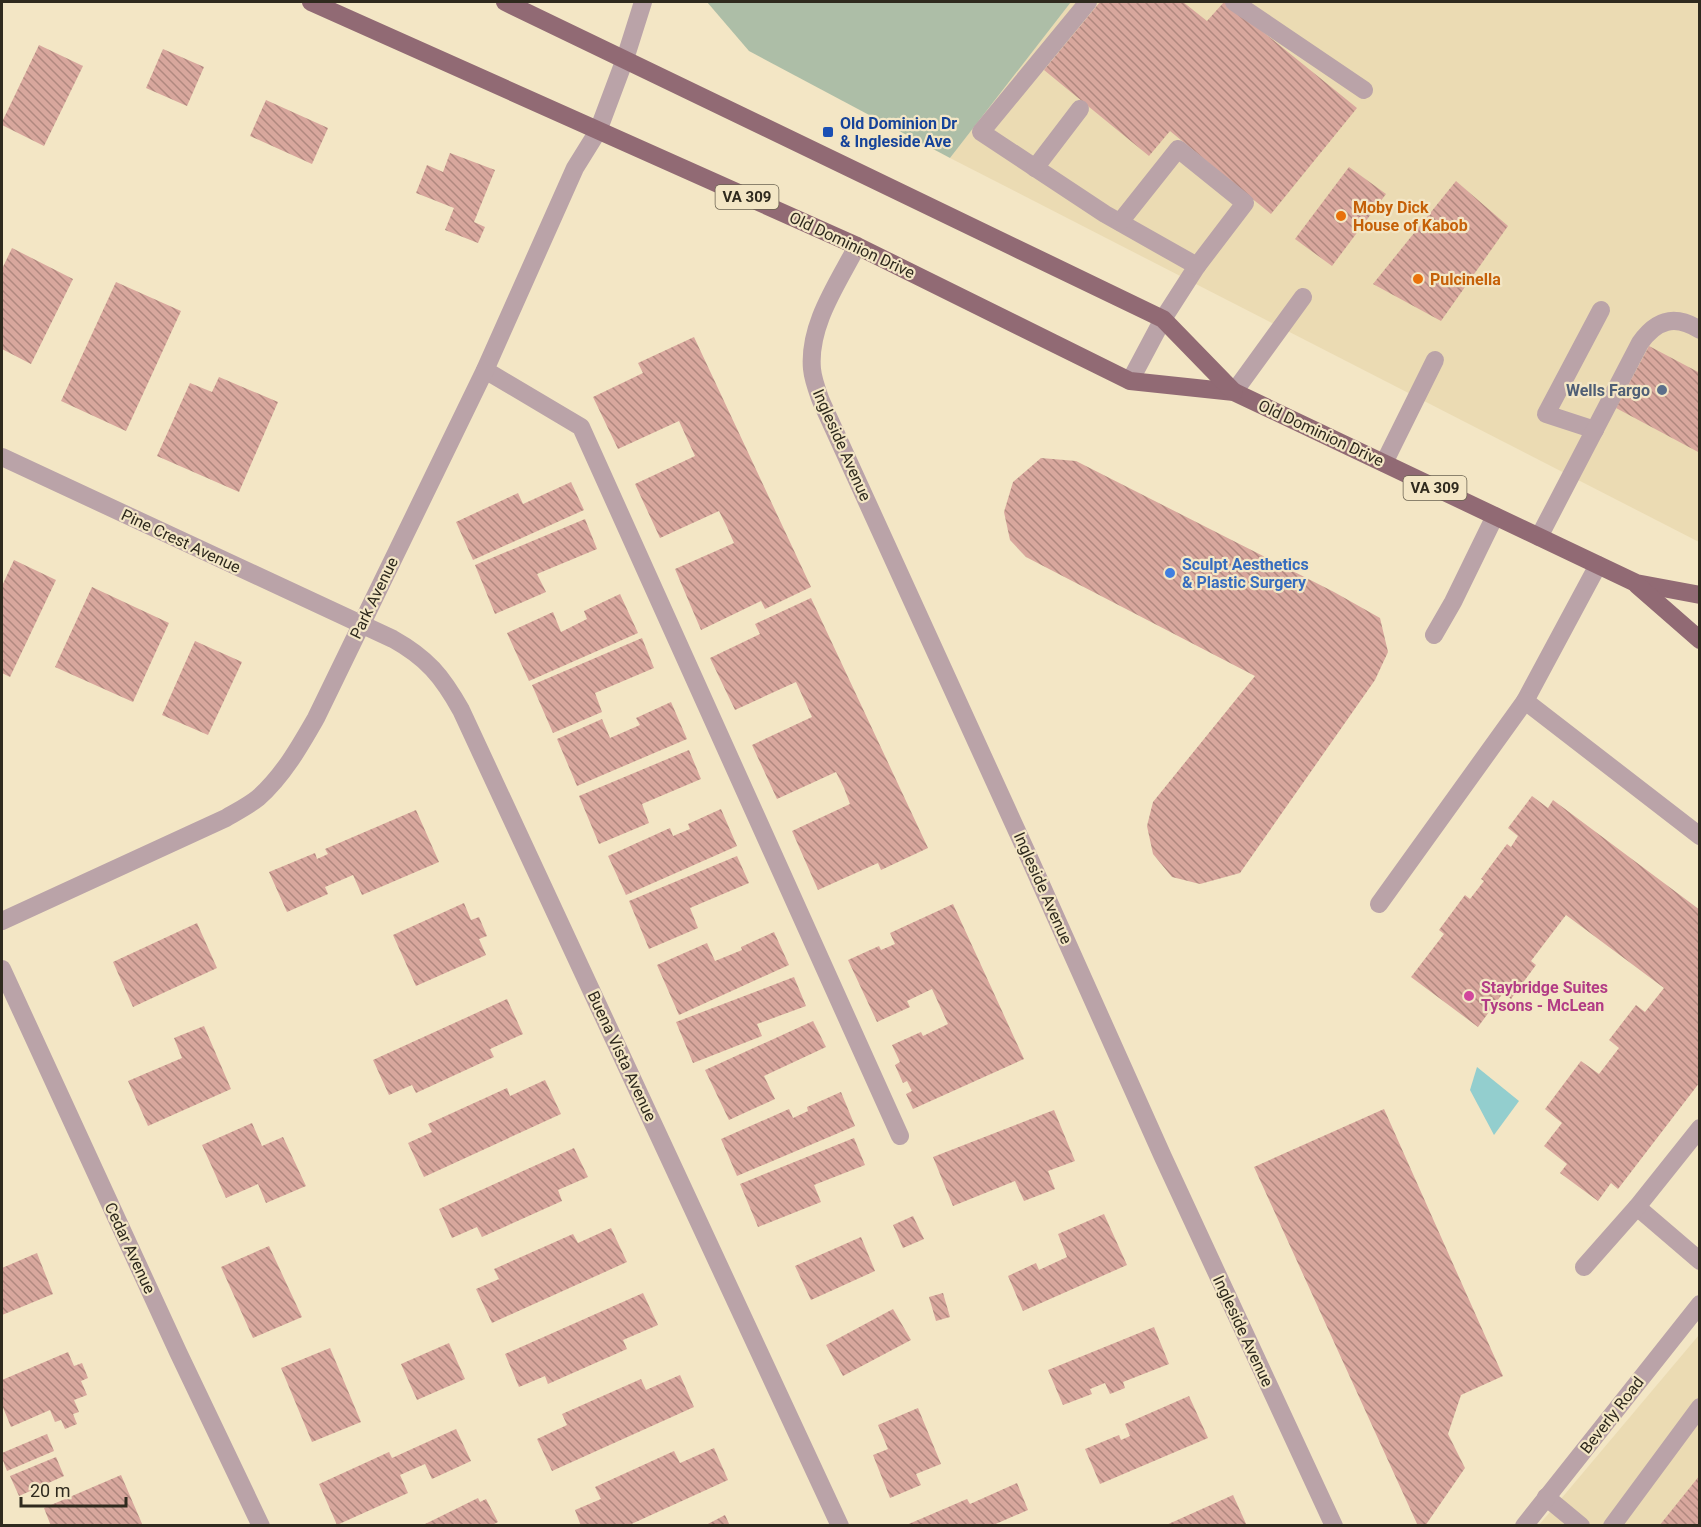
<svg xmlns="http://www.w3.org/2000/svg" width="1701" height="1527" viewBox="0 0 1701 1527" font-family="Roboto,sans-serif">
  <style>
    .built { fill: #ebdbb3 }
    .grass { fill: #adbea7 }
    .water { fill: #93cece }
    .building { fill: url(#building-back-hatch) }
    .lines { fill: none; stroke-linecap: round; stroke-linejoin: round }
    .minor { stroke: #baa3a8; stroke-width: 18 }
    .major { stroke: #916a74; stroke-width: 18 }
    .transit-dot { fill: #1a4fb4; stroke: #f3e6c5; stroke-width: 2 }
    .food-dot { fill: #e8710a; stroke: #f3e6c5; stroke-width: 2 }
    .service-dot { fill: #5c6f8a; stroke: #f3e6c5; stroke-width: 2 }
    .shop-dot { fill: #3f7fe0; stroke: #f3e6c5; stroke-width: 2 }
    .hotel-dot { fill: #d1479c; stroke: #f3e6c5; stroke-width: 2 }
    .labels { text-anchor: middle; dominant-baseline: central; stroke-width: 4.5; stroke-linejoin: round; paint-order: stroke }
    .shield { fill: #f3e6c5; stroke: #6a6250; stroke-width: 1.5 }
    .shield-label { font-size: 15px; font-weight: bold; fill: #2f2a1e }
    .transit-label { font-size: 16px; font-weight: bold; fill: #164399; stroke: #f3e6c5; text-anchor: start }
    .food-label { font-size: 16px; font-weight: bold; fill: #c56008; stroke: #f3e6c5; text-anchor: start }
    .street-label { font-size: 16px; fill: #2f2a1e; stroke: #f3e6c5 }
    .service-label { font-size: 16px; font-weight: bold; fill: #4e5e75; stroke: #f3e6c5; text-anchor: end }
    .shop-label { font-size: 16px; font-weight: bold; fill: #366cbe; stroke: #f3e6c5; text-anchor: start }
    .hotel-label { font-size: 16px; font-weight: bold; fill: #b23c85; stroke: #f3e6c5; text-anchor: start }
  </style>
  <defs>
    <pattern id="building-back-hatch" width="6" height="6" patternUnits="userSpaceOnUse" patternTransform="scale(1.5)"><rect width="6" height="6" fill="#d8a79d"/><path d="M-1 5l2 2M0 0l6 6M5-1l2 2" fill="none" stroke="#b0887f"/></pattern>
  </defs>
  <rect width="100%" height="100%" fill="#f3e6c5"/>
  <g class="built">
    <path d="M1071 2H1699V542L950 158Z"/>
    <path d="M1699 1335V1525H1539Z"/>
  </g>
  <path class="grass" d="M707 2H1071L950 158 749 51Z"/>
  <path class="water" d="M1477 1067 1519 1101 1494 1135 1470 1090Z"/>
  <g class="building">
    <path d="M1100 2H1183L1207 21 1224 2H1226L1357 108 1271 214 1170 131 1149 156 1044 70Z"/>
    <path d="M39 45 83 66 44 146 2 125V122Z"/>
    <path d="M163 49 204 67 187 106 146 88Z"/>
    <path d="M266 100 328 128 312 164 250 136Z"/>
    <path d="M450 153 495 170 474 222 485 227 478 243 445 230 454 208 416 193 427 165 443 172Z"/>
    <path d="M1349 167 1386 194 1332 266 1295 239Z"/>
    <path d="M1456 181 1508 226 1441 321 1373 284Z"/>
    <path d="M12 248 73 279 31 364 2 349V269Z"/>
    <path d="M116 282 181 311 126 431 61 401Z"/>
    <path d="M694 337 811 587 765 609 761 601 701 630 675 569 734 543 727 527 719 511 660 538 635 484 695 456 679 421 618 449 593 397 643 373 638 363Z"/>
    <path d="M1649 346 1700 373V453L1616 408Z"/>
    <path d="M219 377 278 402 239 492 157 456 190 383 212 392Z"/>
    <path d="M1041 458 1076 461 1334 592 1380 618 1388 652 1375 680 1240 873 1200 884 1172 877 1153 854 1147 826 1153 802 1255 676 1026 557 1010 540 1004 512 1013 482Z"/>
    <path d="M571 482 584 510 473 560 456 522 518 493 523 504Z"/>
    <path d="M585 519 597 549 537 574 546 592 495 614 475 565Z"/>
    <path d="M14 560 56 580 10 677 2 673V586Z"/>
    <path d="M92 587 169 623 133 702 55 667Z"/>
    <path d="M620 594 638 633 529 681 507 633 553 612 561 632 587 619 584 611Z"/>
    <path d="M811 598 928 848 881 870 878 863 818 890 792 831 850 804 844 788 836 772 777 799 752 745 812 717 796 682 735 710 710 658 760 634 755 624Z"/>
    <path d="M642 638 654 668 595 693 602 712 553 733 532 685Z"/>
    <path d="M195 641 242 662 208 735 162 715Z"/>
    <path d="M671 702 687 739 577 786 557 739 602 719 610 738 640 725 636 718Z"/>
    <path d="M689 750 701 779 642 804 649 823 599 844 579 796Z"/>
    <path d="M1532 796 1548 808 1553 800 1700 910V1082L1618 1189 1611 1183 1598 1201 1560 1173 1567 1164 1544 1146 1562 1123 1545 1109 1581 1061 1599 1074 1619 1048 1609 1040 1636 1005 1645 1012 1664 988 1566 915 1531 961 1536 965 1511 999 1503 993 1478 1027 1411 977 1444 934 1439 930 1465 895 1470 899 1484 881 1481 879 1507 844 1511 847 1518 836 1508 828Z"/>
    <path d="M721 809 737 846 626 895 608 856 670 828 673 836 690 829 688 824Z"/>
    <path d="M416 810 439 862 362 895 353 875 325 887 328 894 287 912 269 872 315 853 317 859 328 854 325 849Z"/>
    <path d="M737 856 749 883 690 908 698 928 649 949 629 901Z"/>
    <path d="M464 903 471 920 479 917 487 936 479 939 486 955 416 986 393 935Z"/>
    <path d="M953 904 1024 1059 913 1109 906 1094 912 1091 907 1081 903 1083 895 1065 900 1062 892 1045 921 1032 923 1036 948 1024 932 989 907 1001 910 1007 877 1022 848 960 879 946 881 950 895 944 890 933Z"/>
    <path d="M197 923 217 968 133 1007 113 962Z"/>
    <path d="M774 932 789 965 679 1015 657 965 707 943 715 961 742 950 741 947Z"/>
    <path d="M794 977 806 1006 757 1024 762 1036 693 1063 676 1022Z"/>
    <path d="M507 999 523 1034 490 1049 494 1057 416 1093 412 1085 389 1095 373 1060Z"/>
    <path d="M813 1021 826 1047 764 1076 775 1099 729 1120 705 1070Z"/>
    <path d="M204 1026 231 1089 148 1126 128 1081 182 1058 174 1038Z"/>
    <path d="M545 1080 561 1114 424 1177 408 1143 432 1132 428 1124 507 1088 510 1096Z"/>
    <path d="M841 1092 855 1126 737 1176 721 1139 789 1109 793 1118 808 1111 807 1107Z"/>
    <path d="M1384 1109 1503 1376 1461 1395 1448 1434 1465 1468 1425 1526H1418L1254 1167Z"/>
    <path d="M1054 1110 1075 1161 1048 1171 1055 1189 1024 1201 1015 1181 953 1206 933 1157Z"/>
    <path d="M252 1123 262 1146 283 1137 306 1186 266 1203 258 1184 226 1198 202 1145Z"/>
    <path d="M854 1138 865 1165 814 1185 821 1202 758 1227 740 1184Z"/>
    <path d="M574 1148 588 1177 558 1190 562 1201 482 1237 477 1227 452 1238 439 1209Z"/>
    <path d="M1104 1214 1127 1265 1023 1311 1008 1276 1036 1263 1039 1270 1067 1257 1058 1234Z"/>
    <path d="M913 1216 924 1239 903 1248 893 1225Z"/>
    <path d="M611 1228 627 1262 492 1323 476 1289 499 1279 494 1269 573 1234 578 1243Z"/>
    <path d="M861 1237 875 1271 811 1300 795 1266Z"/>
    <path d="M269 1246 302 1317 253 1338 221 1267Z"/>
    <path d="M37 1253 53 1294 2 1315V1268Z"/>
    <path d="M643 1293 658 1325 623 1340 627 1349 548 1384 545 1376 519 1387 505 1354Z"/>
    <path d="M943 1293 950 1317 936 1321 929 1297Z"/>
    <path d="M893 1309 911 1340 843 1376 826 1345Z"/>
    <path d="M1154 1327 1169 1364 1123 1382 1125 1388 1110 1394 1105 1383 1090 1389 1092 1394 1063 1405 1048 1370Z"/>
    <path d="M449 1343 465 1379 417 1400 401 1364Z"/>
    <path d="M330 1348 361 1422 312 1442 281 1368Z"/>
    <path d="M68 1352 74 1366 82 1363 88 1378 81 1381 87 1395 74 1400 79 1412 73 1414 77 1424 65 1429 61 1420 55 1422 50 1410 11 1427 2 1405V1380Z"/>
    <path d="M680 1375 694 1407 552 1471 537 1439 567 1425 562 1414 641 1379 646 1390Z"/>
    <path d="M1189 1396 1208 1438 1100 1484 1085 1449 1119 1435 1121 1440 1130 1436 1125 1424Z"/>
    <path d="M918 1408 941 1464 916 1474 921 1485 890 1498 873 1455 888 1449 878 1425Z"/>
    <path d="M456 1429 471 1461 432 1479 425 1464 400 1475 408 1493 337 1525 319 1484 389 1452 392 1458Z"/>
    <path d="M47 1434 54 1451 7 1471 2 1458V1453Z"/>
    <path d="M714 1448 728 1480 627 1526H581L575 1510 601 1499 595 1487 674 1451 680 1463Z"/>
    <path d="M56 1457 64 1476 19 1496 10 1476Z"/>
    <path d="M121 1475 143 1526H51L44 1508Z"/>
    <path d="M1700 1475V1526H1659Z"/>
    <path d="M1017 1483 1028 1510 991 1526H904L967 1499 970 1504Z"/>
    <path d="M1233 1495 1247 1526H1164Z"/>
    <path d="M478 1498 480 1502 486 1499 498 1522 490 1526H421Z"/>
    <path d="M725 1515 730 1526H704Z"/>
  </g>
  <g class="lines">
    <g class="minor">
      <path d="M1088 2 981 132 1105 214 1197 266 1163 319 1130 381"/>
      <path d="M1234 2 1364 90"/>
      <path d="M1035 168 1080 109"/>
      <path d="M1120 222 1178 149 1245 203 1197 266"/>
      <path d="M857 246C838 283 808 325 812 369 813 380 817 390 821 401L1027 853 1163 1157 1334 1526"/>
      <path d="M485 370 581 427 900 1136"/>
      <path d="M1234 392 1303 297"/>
      <path d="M1595 430 1546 414 1601 310"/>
      <path d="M2 457 393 639C427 658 442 676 461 710L840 1526"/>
      <path d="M1384 463 1435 360"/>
      <path d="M1539 537 1640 343C1656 320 1675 314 1700 330"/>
      <path d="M1434 635 1453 602 1495 516"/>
      <path d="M1525 701 1598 565"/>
      <path d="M1379 904 1525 701 1700 836"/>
      <path d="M2 921 226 818C236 812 248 806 258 798 283 776 300 746 316 718L485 370 575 168 598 131 625 59 643 2"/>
      <path d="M2 969 178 1352 261 1526"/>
      <path d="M1637 1207 1700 1261"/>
      <path d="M1584 1267 1637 1207 1700 1128"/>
      <path d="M1546 1497 1581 1526"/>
      <path d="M1524 1526 1700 1304"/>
      <path d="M1612 1526 1700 1407"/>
    </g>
    <g class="major">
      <path d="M311 2 857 246 1130 381 1234 392 1636 583 1700 595"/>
      <path d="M505 2 1163 319 1234 392"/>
      <path d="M1637 585 1700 640"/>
    </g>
  </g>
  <rect class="transit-dot" x="822" y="126" width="12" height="12" rx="3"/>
  <g class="food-dot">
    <circle cx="1341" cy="216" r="6"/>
    <circle cx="1418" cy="279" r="6"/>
  </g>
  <circle class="service-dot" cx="1662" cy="390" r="6"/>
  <circle class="shop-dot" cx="1170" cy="573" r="6"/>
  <circle class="hotel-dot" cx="1469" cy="996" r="6"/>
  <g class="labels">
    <g class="shield">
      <rect x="715.5" y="185" width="63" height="24" rx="4.5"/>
      <rect x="1403.5" y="476" width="63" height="24" rx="4.5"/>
    </g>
    <g class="shield-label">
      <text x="747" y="197">VA 309</text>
      <text x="1435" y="488">VA 309</text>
    </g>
    <g class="transit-label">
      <text x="840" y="123">Old Dominion Dr<tspan x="840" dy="18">&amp; Ingleside Ave</tspan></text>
    </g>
    <g class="food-label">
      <text x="1353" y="207">Moby Dick<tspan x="1353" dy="18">House of Kabob</tspan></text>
      <text x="1430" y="279">Pulcinella</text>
    </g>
    <g class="street-label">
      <text transform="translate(852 245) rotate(25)">Old Dominion Drive</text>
      <text transform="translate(1321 433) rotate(25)">Old Dominion Drive</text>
      <text transform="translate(842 445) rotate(66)">Ingleside Avenue</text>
      <text transform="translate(181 541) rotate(25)">Pine Crest Avenue</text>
      <text transform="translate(374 598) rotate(-64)">Park Avenue</text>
      <text transform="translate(1043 888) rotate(66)">Ingleside Avenue</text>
      <text transform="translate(622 1056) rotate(65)">Buena Vista Avenue</text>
      <text transform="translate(130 1248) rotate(65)">Cedar Avenue</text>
      <text transform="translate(1243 1331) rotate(65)">Ingleside Avenue</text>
      <text transform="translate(1612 1415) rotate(-52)">Beverly Road</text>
    </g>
    <g class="service-label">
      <text x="1650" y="390">Wells Fargo</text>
    </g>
    <g class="shop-label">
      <text x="1182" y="564">Sculpt Aesthetics<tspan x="1182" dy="18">&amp; Plastic Surgery</tspan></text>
    </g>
    <g class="hotel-label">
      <text x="1481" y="987">Staybridge Suites<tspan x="1481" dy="18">Tysons - McLean</tspan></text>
    </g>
  </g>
  <rect width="1701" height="1527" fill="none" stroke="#2f2a1e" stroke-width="6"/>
  <path d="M21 1497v9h105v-9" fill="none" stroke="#2f2a1e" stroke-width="3"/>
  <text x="30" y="1497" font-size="18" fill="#2f2a1e" stroke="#f3e6c5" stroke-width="4.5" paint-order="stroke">20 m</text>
</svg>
